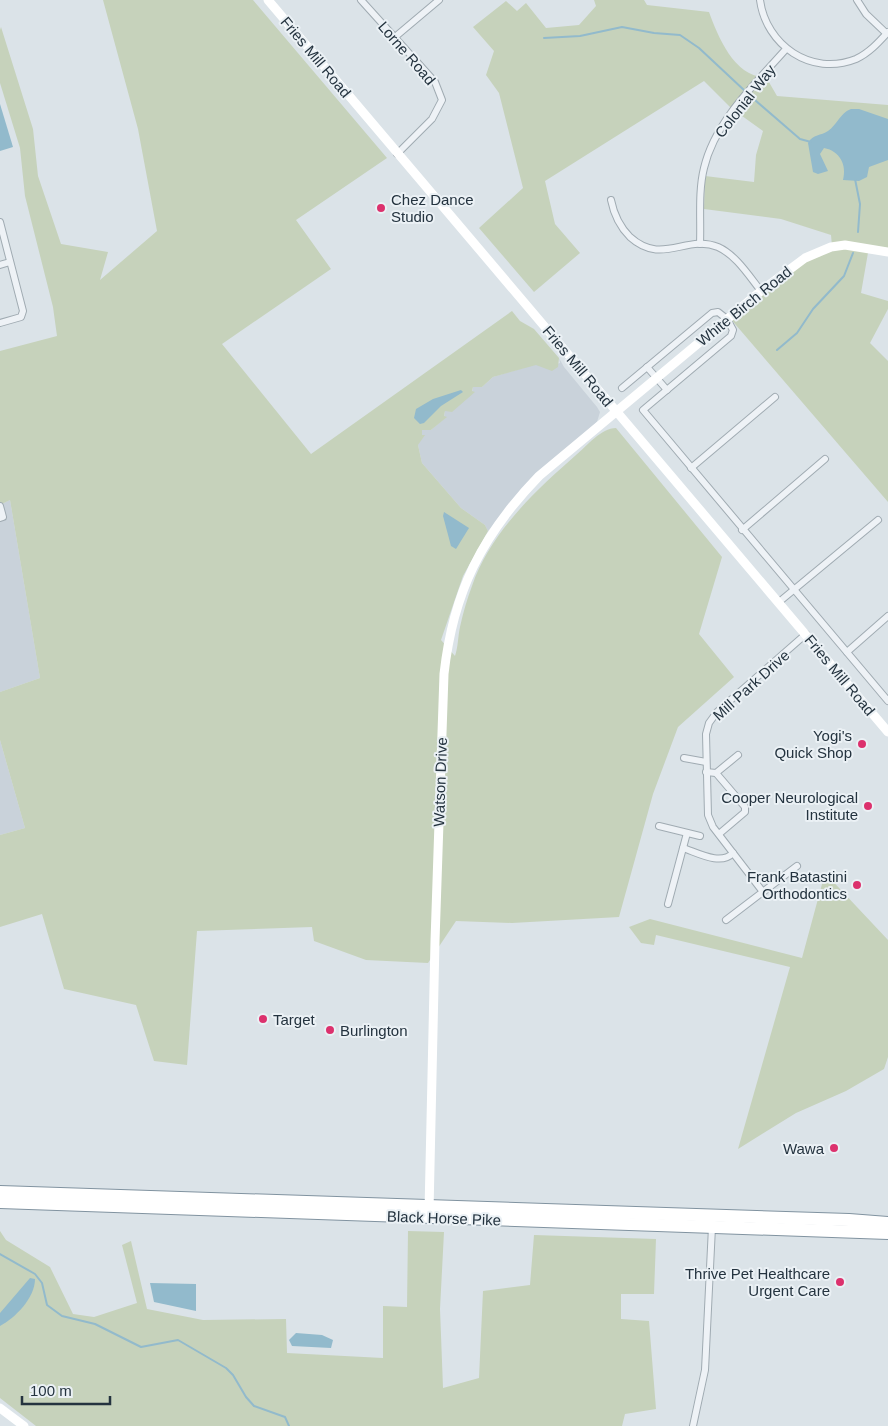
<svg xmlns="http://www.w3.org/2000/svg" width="888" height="1426" viewBox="0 0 888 1426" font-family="Helvetica,sans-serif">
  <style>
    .built { fill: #c9d2da }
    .green { fill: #c6d2bb }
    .water { fill: #92bacc }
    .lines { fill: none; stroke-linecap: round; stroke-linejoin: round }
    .stream { stroke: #92bacc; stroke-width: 2 }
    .street-casing { stroke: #a0abb2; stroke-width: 8 }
    .highway-casing { stroke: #8193a0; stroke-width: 14 }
    .street { stroke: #eef2f6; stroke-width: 6 }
    .secondary { stroke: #fff; stroke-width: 9 }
    .highway { stroke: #fff; stroke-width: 12 }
    .poi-dot { fill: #dc316d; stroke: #ebf1f5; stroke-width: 2 }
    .labels { text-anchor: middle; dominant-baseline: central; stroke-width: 4; stroke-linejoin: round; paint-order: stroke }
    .street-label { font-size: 15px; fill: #24333f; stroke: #ebf1f5 }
    .poi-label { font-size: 15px; fill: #24333f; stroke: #ebf1f5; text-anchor: end }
  </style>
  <rect width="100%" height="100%" fill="#dbe3e8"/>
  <g class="built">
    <path d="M559 358 564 367 597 407 600 412 597 422 529 481 488 531 485 525 461 508 422 463 418 445 422 429 431 430 446 417H444L445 411 472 392 473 387H482L493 377 536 364 546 367 560 363Z"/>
    <path d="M10 500 40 678 0 692V505Z"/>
    <path d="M0 740 25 828 0 835Z"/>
  </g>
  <g class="green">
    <path d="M103 0H253L387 158 296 220 331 269 222 344 311 454 512 311 520 321 534 329 559 358 558 367 552 371 536 365 493 377 482 387H473L472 391 475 392 452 412 445 411 444 416 447 417 431 430H422V435H425L418 445 422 463 461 508 485 525 488 531 463 576 441 640 455 656C458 648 458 636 460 627 463 613 467 599 472 586 490 533 535 491 576 455 587 446 601 428 616 428L722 557 699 634 734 677 678 727 653 794 619 917 512 923 456 921 428 963 366 960 314 941 312 927 197 931 187 1065 154 1061 136 1005 64 989 42 914 0 927V835L25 828 0 740V692L40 678 10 500 0 505V351L57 336 53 307 25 196 20 148 0 83V30L1 27 33 129 38 176 61 244 108 252 100 280 157 231 138 129Z"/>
    <path d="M594 0H644L647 5 709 12C718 37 735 78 766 77L777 96 888 105V251L869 247 861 293 888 301V309L870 343 888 361V502L729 317 798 261 832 246 831 235 781 219 704 209 705 176 754 182 756 155 763 131 731 108 704 81 545 181 555 224 580 253 534 292 479 228 523 188 499 93 486 75 494 51 473 27 506 1 517 11 526 3 546 28 579 25 596 6Z"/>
    <path d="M825 873 888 940V1057L884 1069 846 1091 796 1113 738 1149 790 967 656 935 654 945 641 943 629 927 650 919 802 958Z"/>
    <path d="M0 1231 6 1240 50 1267 73 1314 94 1317 137 1303 122 1245 131 1241 147 1309 203 1320 286 1319 287 1353 383 1358V1306L407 1307 408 1231 444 1232 440 1309 443 1388 479 1378 483 1291 530 1285 534 1235 656 1239 654 1294H621V1319L649 1321 656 1409 625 1414 622 1426H36L0 1398Z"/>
  </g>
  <g class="water">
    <path d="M0 104 13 147 0 151Z"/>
    <path d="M851 109H859L888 119V160L869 167 867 177 859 181 843 180C847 165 840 151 824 148L820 154 828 171 818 174 813 172 808 143C813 134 821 136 828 131 837 125 840 113 851 109Z"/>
    <path d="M461 390 463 392 441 406 424 423 420 424 414 418 416 409 433 399Z"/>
    <path d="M444 512 469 528 456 549 451 546 443 516Z"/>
    <path d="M30 1278 35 1279C35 1298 15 1318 0 1326V1313Z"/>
    <path d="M150 1283 196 1284V1311L154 1302Z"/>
    <path d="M296 1333 322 1335 333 1340 331 1348 292 1346 289 1340Z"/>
  </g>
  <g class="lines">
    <g class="stream">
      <path d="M544 38 580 36 622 27 654 33 680 35 699 48 745 91"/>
      <path d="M748 94 800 139 811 142"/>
      <path d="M855 179 860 204 858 232"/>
      <path d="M777 350 797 333 813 309 844 276 853 253"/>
      <path d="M0 1254 35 1274 42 1283 47 1305 62 1316 95 1324 141 1347 178 1340 226 1368 233 1375 246 1397 254 1406 285 1417 289 1426"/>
    </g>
    <defs>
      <g id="street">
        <path d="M361 0 435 82 442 100 432 119 397 154"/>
        <path d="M760 0C766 45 811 77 856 59 869 53 879 42 888 32"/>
        <path d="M857 0 866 14 886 33"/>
        <path d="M395 37 439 0"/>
        <path d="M611 200C614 215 619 226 630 237 662 266 686 234 718 247 736 255 749 276 761 291"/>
        <path d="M0 222 23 311 21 317 0 323"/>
        <path d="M700 244C701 219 698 192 704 168 715 121 756 83 786 49"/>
        <path d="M0 265 10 262"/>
        <path d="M647 367 667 390"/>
        <path d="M622 388 712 313 718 312 727 319 733 330 731 336 643 410 888 701"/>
        <path d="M691 468 775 397"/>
        <path d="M0 506 3 517 0 518"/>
        <path d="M742 530 825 459"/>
        <path d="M779 602 878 520"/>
        <path d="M847 652 888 616"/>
        <path d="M684 758 706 762"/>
        <path d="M706 772 716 773 745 807V812L719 834"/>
        <path d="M716 773 738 755"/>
        <path d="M659 826 700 836"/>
        <path d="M683 848C698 853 721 866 733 853"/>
        <path d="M763 892 713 827 708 815 706 734 709 723 717 712 806 634"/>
        <path d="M668 904 687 833"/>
        <path d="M726 920 797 866"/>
        <path d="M693 1426 705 1370 712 1227"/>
      </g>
      <g id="highway">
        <path d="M0 1192 849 1220 888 1223"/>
        <path d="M0 1202 888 1233"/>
      </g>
    </defs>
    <use href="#street" class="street-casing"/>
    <use href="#highway" class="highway-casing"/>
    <use href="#street" class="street"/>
    <g class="secondary">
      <path d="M268 0 888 732"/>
      <path d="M429 1211 435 941 444 674C453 592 482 535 539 476L761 291 805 258 831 247 845 245 888 252"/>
      <path d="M0 1408 24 1426"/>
    </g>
    <use href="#highway" class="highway"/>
  </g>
  <g class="poi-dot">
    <circle cx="381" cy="208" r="5"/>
    <circle cx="862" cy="744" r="5"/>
    <circle cx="868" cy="806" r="5"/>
    <circle cx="857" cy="885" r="5"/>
    <circle cx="263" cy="1019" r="5"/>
    <circle cx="330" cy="1030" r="5"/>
    <circle cx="834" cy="1148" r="5"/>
    <circle cx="840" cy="1282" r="5"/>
  </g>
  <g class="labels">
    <g class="street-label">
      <text transform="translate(407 53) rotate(49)">Lorne Road</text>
      <text transform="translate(316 57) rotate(50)">Fries Mill Road</text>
      <text transform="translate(745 101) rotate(-52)">Colonial Way</text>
      <text transform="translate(744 306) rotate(-39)">White Birch Road</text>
      <text transform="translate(578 366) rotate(50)">Fries Mill Road</text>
      <text transform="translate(840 675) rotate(50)">Fries Mill Road</text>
      <text transform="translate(751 685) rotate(-42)">Mill Park Drive</text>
      <text transform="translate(440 782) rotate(-88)">Watson Drive</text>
      <text transform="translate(444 1218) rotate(2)">Black Horse Pike</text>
    </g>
    <g class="poi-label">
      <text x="391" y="199" text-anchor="start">Chez Dance<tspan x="391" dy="17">Studio</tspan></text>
      <text x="852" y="735">Yogi's<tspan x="852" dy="17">Quick Shop</tspan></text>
      <text x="858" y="797">Cooper Neurological<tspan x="858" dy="17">Institute</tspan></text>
      <text x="847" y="876">Frank Batastini<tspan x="847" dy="17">Orthodontics</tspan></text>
      <text x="273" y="1019" text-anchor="start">Target</text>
      <text x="340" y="1030" text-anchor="start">Burlington</text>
      <text x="824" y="1148">Wawa</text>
      <text x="830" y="1273">Thrive Pet Healthcare<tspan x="830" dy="17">Urgent Care</tspan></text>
    </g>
  </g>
  <path d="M22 1396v8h88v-8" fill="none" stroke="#24333f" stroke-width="2.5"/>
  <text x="30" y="1396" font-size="15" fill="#24333f" stroke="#ebf1f5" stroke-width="4" paint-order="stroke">100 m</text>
</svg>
